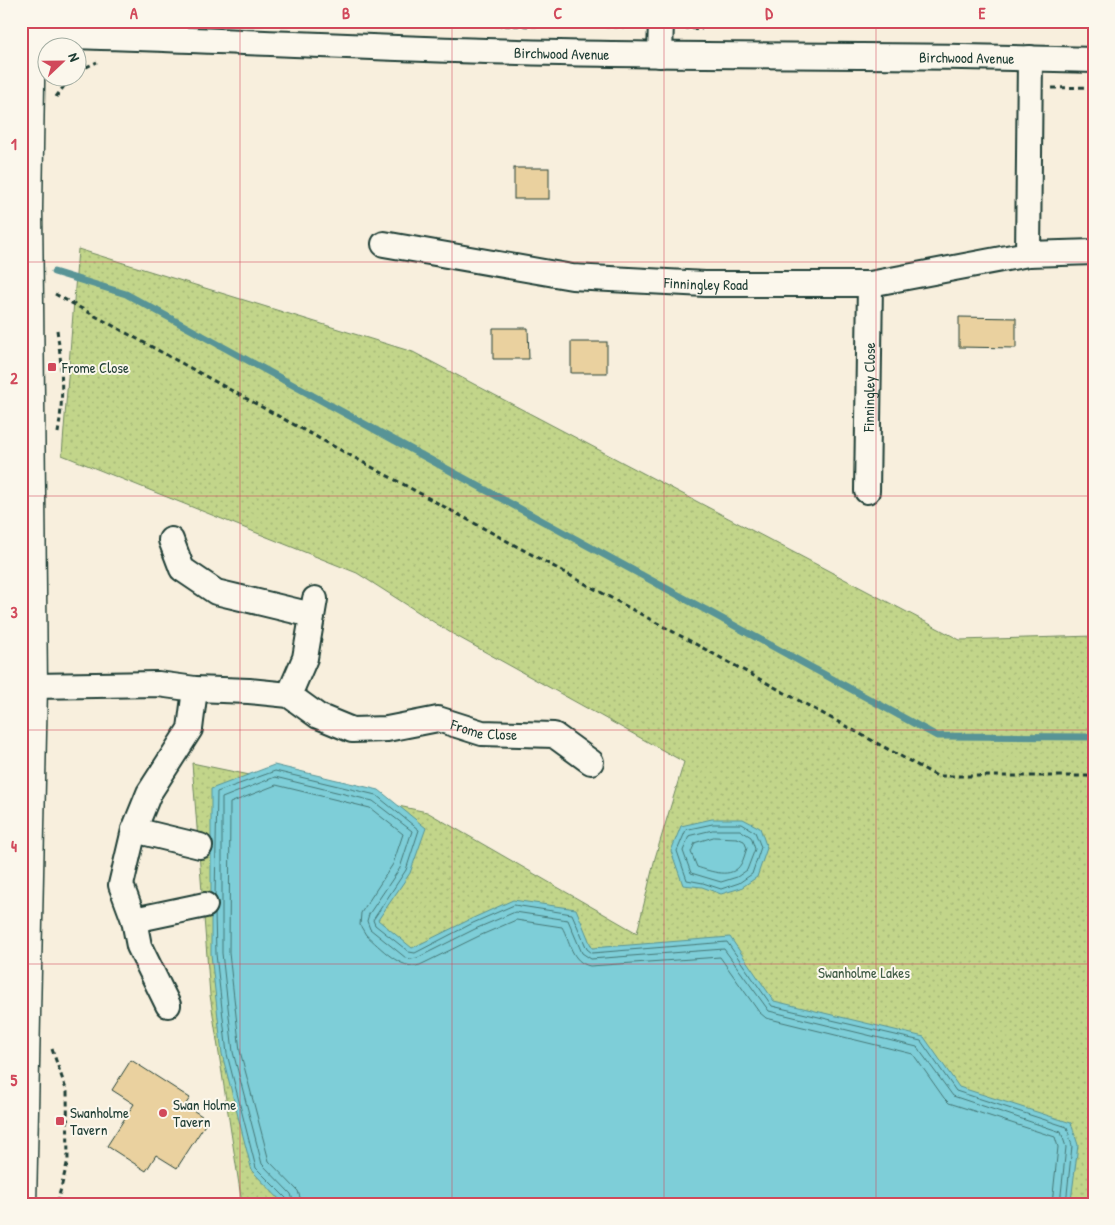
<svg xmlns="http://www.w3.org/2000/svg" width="1115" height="1225" viewBox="0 0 1115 1225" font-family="'Patrick Hand',sans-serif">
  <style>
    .green { fill: url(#green-dots); stroke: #70895f }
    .water { fill: #7eced8; stroke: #589496 }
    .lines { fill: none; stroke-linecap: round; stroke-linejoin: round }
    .shore { stroke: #457776; stroke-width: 1 }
    .stream { stroke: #589496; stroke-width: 7 }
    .building { fill: #ead19f; stroke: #1f3d34 }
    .minor-casing { stroke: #1f3d34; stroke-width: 28 }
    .major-casing { stroke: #1f3d34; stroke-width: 31 }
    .path { stroke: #1f3d34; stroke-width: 3; stroke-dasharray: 5 4; stroke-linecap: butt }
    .minor { stroke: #fbf7ec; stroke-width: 24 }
    .major { stroke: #fbf7ec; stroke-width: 28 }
    .grid { fill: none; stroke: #d1495b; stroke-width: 1; stroke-opacity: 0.55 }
    .poi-dot { fill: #d1495b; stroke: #fbf7ec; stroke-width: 2 }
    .labels { text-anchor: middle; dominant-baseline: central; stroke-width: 4; stroke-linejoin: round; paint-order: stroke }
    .street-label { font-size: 15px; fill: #1f3d34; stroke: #fbf7ec }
    .poi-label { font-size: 15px; fill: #1f3d34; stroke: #fbf7ec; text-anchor: start }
    .park-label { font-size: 15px; fill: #405b45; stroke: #fbf7ec }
    .neatline { fill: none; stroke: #d1495b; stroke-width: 2 }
    .grid-label { font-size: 16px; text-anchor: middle; font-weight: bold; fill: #d1495b }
  </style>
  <defs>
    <pattern id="green-dots" width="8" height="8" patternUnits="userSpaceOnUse" patternTransform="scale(1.25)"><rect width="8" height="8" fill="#c2d58a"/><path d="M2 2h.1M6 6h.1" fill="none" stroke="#a6b878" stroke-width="1.8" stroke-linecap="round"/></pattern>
  </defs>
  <rect width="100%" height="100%" fill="#f8efdd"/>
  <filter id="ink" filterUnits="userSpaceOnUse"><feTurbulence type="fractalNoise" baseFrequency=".02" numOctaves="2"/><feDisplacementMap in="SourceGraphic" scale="10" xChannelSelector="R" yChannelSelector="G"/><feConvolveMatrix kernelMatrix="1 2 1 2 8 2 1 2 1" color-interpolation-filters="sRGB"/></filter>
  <g filter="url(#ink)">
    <path class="green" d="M78 249 413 352 960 640 1094 636V1204H242L210 995 192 763 427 812 637 933 655 858 684 762 451 633 357 573 62 455Z"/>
    <g class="water">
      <path d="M274 765 379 790 426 828 410 873 378 920 412 948 471 919 513 900 576 909 592 948 730 937 774 1001 924 1037 959 1087 1071 1123 1078 1145 1071 1201 1069 1204H284L252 1171 222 1054 211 954V789Z"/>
      <path d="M712 819H743L760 828 767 848 757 877 741 888 721 894 702 887 683 885 671 851 681 826Z"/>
    </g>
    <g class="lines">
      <g class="shore">
        <path d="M713 824H742L755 832 761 847 752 874 739 883 721 889 703 883 687 880 677 851 686 830Z"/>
        <path d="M713 830H740L751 837 755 849 747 870 737 877 721 882 691 873 683 851 689 836Z"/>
        <path d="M714 837 737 838 744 841 747 848C745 853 744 859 741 864 732 880 710 871 697 867L691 852 695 843Z"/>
        <path d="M215 897 217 792 275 771 376 795 419 830 406 870 373 920 375 925 409 952 415 953 473 923 514 905 572 914 587 949 592 953 727 942 772 1006 921 1041 956 1091 1067 1127 1072 1146 1066 1204"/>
        <path d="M215 912 216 954 227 1054 256 1168 286 1198 288 1204"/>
        <path d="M294 1204 291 1194 262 1164 233 1052 222 953V798L275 777 373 801 412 831 400 868 369 914 367 921 370 929 406 958 411 959 417 958 475 929 515 912 568 920 582 953 591 959 724 949 769 1011 917 1047 953 1096 1061 1132 1066 1147 1060 1204"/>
        <path d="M302 1204 298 1191 269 1161 240 1051 229 953 230 803 276 785 370 808 403 834 393 864 361 913 360 925 366 935C380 947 401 971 420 965L479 936 516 920 562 927C570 941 571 962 590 966L720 957 759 1012 766 1018 913 1054 944 1098 949 1103 1055 1137 1058 1147 1052 1204"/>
      </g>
      <path class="stream" d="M54 272 126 294 937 736 1094 737"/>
    </g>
    <g class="building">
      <rect x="514" y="168" width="35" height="31"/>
      <path d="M959 317 1016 318V348L959 347Z"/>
      <path d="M493 328H528L529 359H493Z"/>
      <rect x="571" y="342" width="36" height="31"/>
      <path d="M131 1060 190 1098 185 1105 208 1120 177 1168 156 1155 146 1171 107 1146 134 1104 112 1090Z"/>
    </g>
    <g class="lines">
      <defs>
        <g id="minor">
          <path id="s1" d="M31 35C207 39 383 49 560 53 738 57 916 54 1094 60"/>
          <path d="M660 55 661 21"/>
          <path d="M1030 58 1028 254 1094 252"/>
          <path id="s2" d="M384 244 572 277 705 284H870L1028 254"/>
          <path id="s3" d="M867 491 870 284"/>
          <path d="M171 540 182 569 216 592 312 615"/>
          <path id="s4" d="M33 686 158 684 195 689 249 691 289 695 318 716 352 730 387 729 438 719 482 733 554 735 591 762"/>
          <path d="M289 695 305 658 315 599"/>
          <path d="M134 830 200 846"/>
          <path d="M134 920 205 905"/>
          <path d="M168 1005 139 946 134 920 121 885 134 830 149 793 190 729 195 689"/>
        </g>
        <path id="major" d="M22 1204 33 686 28 209 31 21"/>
      </defs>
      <use href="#minor" class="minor-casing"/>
      <use href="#major" class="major-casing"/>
      <g class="path">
        <path d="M478 25 637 27"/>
        <path d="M683 28 702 29"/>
        <path d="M78 71 97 62"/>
        <path d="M1052 88 1094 87"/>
        <path d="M56 97 70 78"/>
        <path d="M55 294 937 776H1094"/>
        <path d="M57 330C62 365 64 397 58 433"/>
        <path d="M52 1049 67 1092 68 1160 57 1204"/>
      </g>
      <use href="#minor" class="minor"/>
      <use href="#major" class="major"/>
    </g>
  </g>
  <path class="grid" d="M240 21V1204M452 21V1204M664 21V1204M876 21V1204M21 262H1094M21 496H1094M21 730H1094M21 964H1094"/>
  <g class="poi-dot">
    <rect x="47" y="362" width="10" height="10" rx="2.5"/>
    <circle cx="163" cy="1113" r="5"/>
    <rect x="55" y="1116" width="10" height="10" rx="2.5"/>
  </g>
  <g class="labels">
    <g class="street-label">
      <text stroke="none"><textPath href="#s1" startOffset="531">Birchwood Avenue</textPath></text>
      <text stroke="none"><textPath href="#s1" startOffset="936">Birchwood Avenue</textPath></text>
      <text stroke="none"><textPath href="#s2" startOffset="325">Finningley Road</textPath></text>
      <text stroke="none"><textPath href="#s3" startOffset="104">Finningley Close</textPath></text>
      <text stroke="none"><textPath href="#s4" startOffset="464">Frome Close</textPath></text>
    </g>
    <g class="poi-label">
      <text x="62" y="367">Frome Close</text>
      <text x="173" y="1104">Swan Holme<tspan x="173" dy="17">Tavern</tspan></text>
      <text x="70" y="1112">Swanholme<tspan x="70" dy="17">Tavern</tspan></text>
    </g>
    <g class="park-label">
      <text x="864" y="972">Swanholme Lakes</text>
    </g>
  </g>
  <rect width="1115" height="1225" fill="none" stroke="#fbf7ec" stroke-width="55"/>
  <g transform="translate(62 62) rotate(68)"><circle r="24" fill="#fbf7ec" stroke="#a3ada2"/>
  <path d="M0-4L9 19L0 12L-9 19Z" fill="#d1495b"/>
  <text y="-8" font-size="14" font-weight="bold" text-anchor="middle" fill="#1f3d34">N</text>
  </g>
  <rect x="28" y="28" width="1060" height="1170" class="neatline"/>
  <g class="grid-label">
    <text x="134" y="19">A</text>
    <text x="346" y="19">B</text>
    <text x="558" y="19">C</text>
    <text x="769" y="19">D</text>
    <text x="982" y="19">E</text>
    <text x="14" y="150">1</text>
    <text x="14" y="384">2</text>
    <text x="14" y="618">3</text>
    <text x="14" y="852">4</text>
    <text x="14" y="1086">5</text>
  </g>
</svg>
